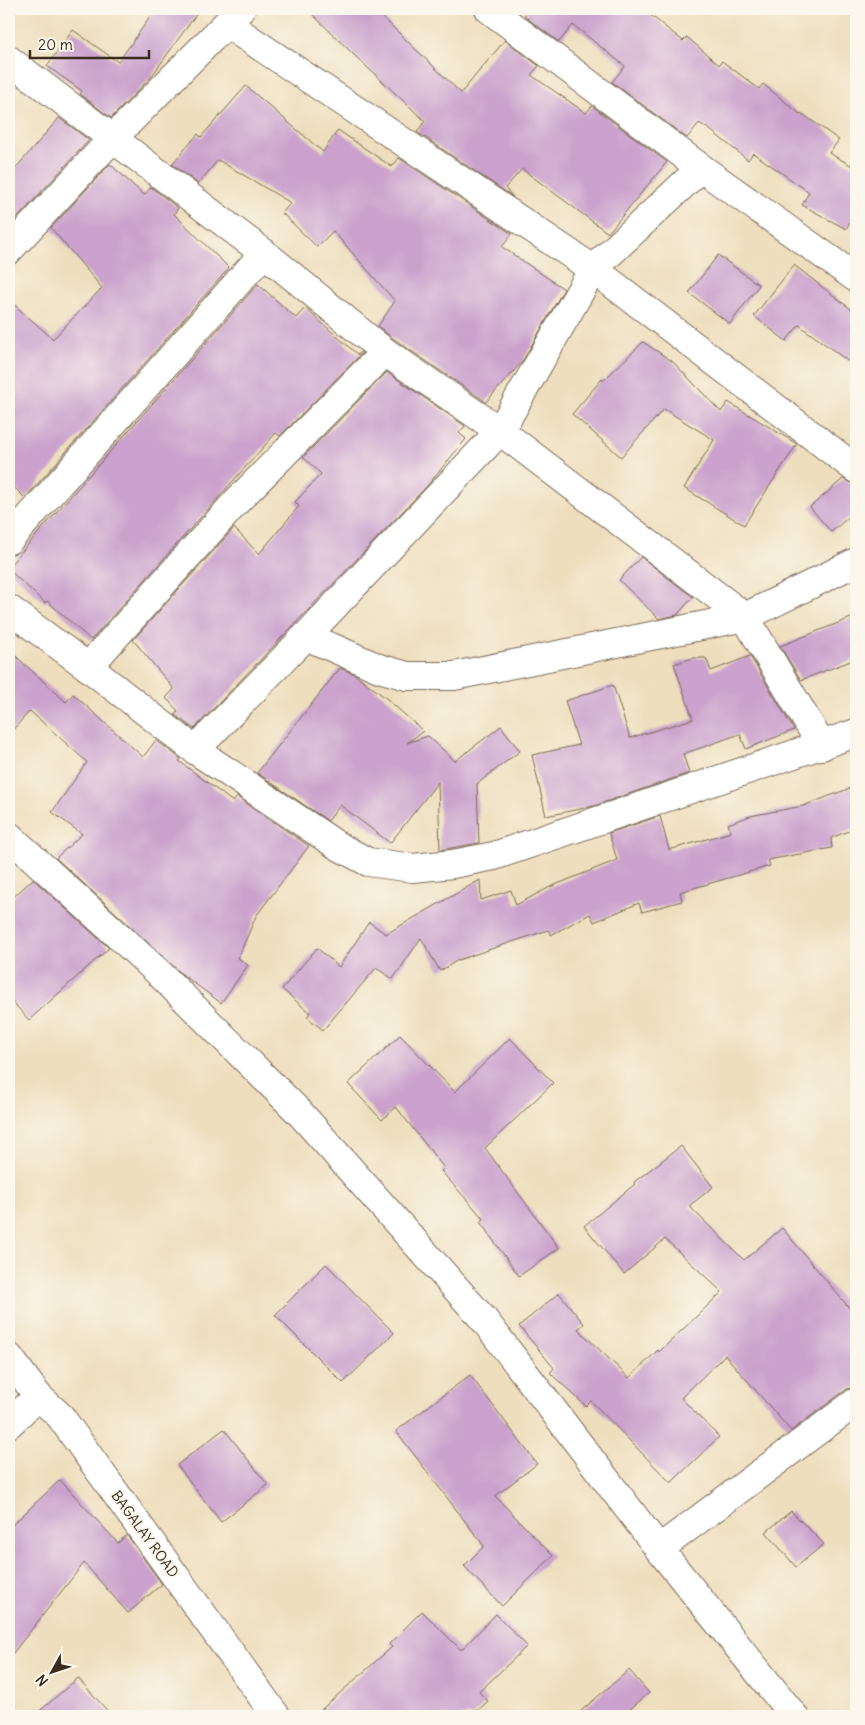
<svg xmlns="http://www.w3.org/2000/svg" width="865" height="1725" viewBox="0 0 865 1725" font-family="Delius,sans-serif">
  <style>
    .building { fill: #caa2cd }
    .lines { fill: none; stroke-linecap: round; stroke-linejoin: round }
    .street-casing { stroke: #7a6956; stroke-width: 30 }
    .street { stroke: #fff; stroke-width: 28 }
    .labels { text-anchor: middle; dominant-baseline: central; stroke-width: 4; stroke-linejoin: round; paint-order: stroke }
    .street-label { font-size: 14px; fill: #3b2a1e; stroke: #fbf7ec }
  </style>
  <rect width="100%" height="100%" fill="#fbf7ec"/>
  <filter id="ink" filterUnits="userSpaceOnUse"><feTurbulence type="fractalNoise" baseFrequency=".02" numOctaves="2"/><feDisplacementMap in="SourceGraphic" scale="10" xChannelSelector="R" yChannelSelector="G"/><feConvolveMatrix kernelMatrix="1 2 1 2 8 2 1 2 1" color-interpolation-filters="sRGB"/></filter>
  <filter id="wash" filterUnits="userSpaceOnUse"><feTurbulence type="fractalNoise" baseFrequency=".0096" numOctaves="4" result="noise"/><feDisplacementMap in="SourceGraphic" scale="20" xChannelSelector="R" yChannelSelector="G"/><feGaussianBlur stdDeviation="1.12" result="paint"/><feColorMatrix in="noise" values="0 0 0 0 0 0 0 0 0 0 0 0 0 0 0 0 0 1.4 0 .05"/><feComposite in="paint" operator="in"/></filter>
  <g filter="url(#wash)">
    <rect width="100%" height="100%" fill="#eedebd"/>
    <g id="blocks">
      <g class="building">
        <path d="M156 9H200L151 77 111 118 80 94 82 91 47 66 73 30 118 62Z"/>
        <path d="M307 9H374L461 93 505 40 539 66 531 75 586 113 592 106 667 162 608 233 522 169 505 188 513 197 417 132 425 121 354 55Z"/>
        <path d="M530 9H643L683 41 687 37 719 65 722 61 759 89 763 84 800 114 801 113 839 140 829 153 856 168V211L846 229 802 205 809 192 753 153 748 160 709 129 699 123 687 138 612 82 625 66 573 25 559 42 524 16Z"/>
        <path d="M246 86 323 152 338 130 392 167 399 158 512 234 502 247 564 289 522 362 486 402 394 339 378 326 395 301 333 231 317 247 282 213 291 203 218 160 198 184 172 164 198 134 201 137Z"/>
        <path d="M59 118 89 140 9 227V176Z"/>
        <path d="M110 164 144 195 151 187 178 208 174 214 229 268 25 498 9 482V300L53 339 102 288 51 228Z"/>
        <path d="M718 255 759 285 730 324 689 293Z"/>
        <path d="M794 265 856 313V367L799 325 786 341 754 316Z"/>
        <path d="M258 284 296 318 305 308 358 355 360 352 362 353 280 436 276 433 91 640 47 601 45 603 9 570V566Z"/>
        <path d="M643 342 672 361 721 412 728 402 797 444 744 525 684 488 714 440 664 409 621 457 572 414 602 379 603 381Z"/>
        <path d="M387 372 465 426 459 433 466 439 426 487 194 729 175 715 178 711 166 698 174 689 133 640 234 528 259 554 299 506 295 502 321 474 303 457Z"/>
        <path d="M843 479 856 484V511L831 532 810 507Z"/>
        <path d="M641 557 693 597 677 615 659 619 619 580Z"/>
        <path d="M856 616V659L801 680 780 646Z"/>
        <path d="M9 650 66 702 73 694 143 757 156 740 181 759 179 761 233 802 237 797 309 846 256 916 238 958 248 965 221 1003 183 975 56 858 82 834 52 812 87 762 30 711 9 734Z"/>
        <path d="M750 656 794 730 746 749 740 734 683 754 689 773 594 806 546 816 532 755 579 745 565 701 613 685 630 738 693 719 674 664 693 658H706L711 671Z"/>
        <path d="M340 668 356 675 386 698 423 731 407 743 428 736 455 761 501 726 520 751 477 784 479 843 440 850 438 782 390 843 340 805 328 821 257 773Z"/>
        <path d="M856 786V828L831 838 832 848 768 860 770 866 680 892 682 901 642 912 639 903 594 922 590 914 551 935 548 930 458 960 440 971 421 938 393 979 376 968 323 1030 307 1017 310 1013 282 989 317 948 339 967 369 922 386 934 480 880 481 900 511 890 516 905 550 887 617 860 609 833 660 816 669 850 731 832 728 824 750 816 803 806Z"/>
        <path d="M33 879 109 948 29 1020 9 998V901Z"/>
        <path d="M400 1035 455 1092 510 1038 553 1083 485 1148 559 1248 519 1276 480 1222 484 1219 441 1171 444 1168 396 1107 382 1120 348 1084Z"/>
        <path d="M681 1146 713 1187 689 1206 744 1260 782 1228 856 1316V1387L847 1389 791 1431 725 1355 681 1398 719 1437 671 1483 591 1401 586 1406 550 1373 554 1368 519 1326 559 1293 584 1324 578 1329 629 1378 658 1350 659 1352 722 1292 665 1239 624 1274 584 1226 635 1184 634 1182Z"/>
        <path d="M326 1264 394 1333 343 1383 275 1315Z"/>
        <path d="M470 1375 537 1464 495 1496 553 1556 502 1606 464 1566 484 1546 396 1431Z"/>
        <path d="M224 1429 268 1485 221 1522 177 1465Z"/>
        <path d="M60 1480 118 1543 127 1535 162 1584 128 1613 84 1563 9 1658V1528Z"/>
        <path d="M791 1511 824 1544 796 1567 766 1532Z"/>
        <path d="M422 1611 461 1650 496 1614 527 1646 479 1692 488 1701 472 1716H314L392 1647 389 1644Z"/>
        <path d="M629 1670 649 1693 622 1716H575Z"/>
        <path d="M78 1678 112 1716H34Z"/>
      </g>
    </g>
  </g>
  <g filter="url(#ink)">
    <use href="#blocks" fill-opacity="0" stroke="#7a6956" stroke-width="1"/>
    <g class="lines">
      <defs>
        <g id="street">
          <path d="M489 9 701 168 856 278"/>
          <path d="M227 24 593 269 856 469"/>
          <path d="M9 60 264 253 385 352 500 431 745 617 822 746"/>
          <path d="M9 250 112 139 241 9"/>
          <path d="M9 540 264 253"/>
          <path d="M9 609 88 667 195 750 338 846 368 862 413 868 453 864 494 856 856 733"/>
          <path d="M306 636 379 668 407 676H454L745 617 856 562"/>
          <path d="M88 667 237 501 385 352"/>
          <path d="M195 750 306 636 500 431 593 269 701 168"/>
          <path d="M9 836 159 973 300 1113 485 1321 659 1549 794 1716"/>
          <path d="M9 1357 38 1396 60 1416 276 1716"/>
          <path d="M9 1424 38 1396"/>
          <path d="M659 1549 856 1402"/>
        </g>
      </defs>
      <use href="#street" class="street-casing"/>
      <use href="#street" class="street"/>
    </g>
  </g>
  <g class="labels">
    <g class="street-label">
      <text transform="translate(145 1534) rotate(54)">BAGALAY ROAD</text>
    </g>
  </g>
  <rect width="865" height="1725" fill="none" stroke="#fbf7ec" stroke-width="30"/>
  <g transform="translate(52 1672) rotate(230)" stroke="#fbf7ec" stroke-width="4" paint-order="stroke">
  <path d="M0-4L9 19L0 12L-9 19Z" fill="#3b2a1e"/>
  <text y="-8" font-size="14" font-weight="bold" text-anchor="middle" fill="#3b2a1e">N</text>
  </g>
  <path d="M30 50v8h119v-8" fill="none" stroke="#3b2a1e" stroke-width="2.5"/>
  <text x="38" y="50" font-size="15" fill="#3b2a1e" stroke="#fbf7ec" stroke-width="4" paint-order="stroke">20 m</text>
</svg>
